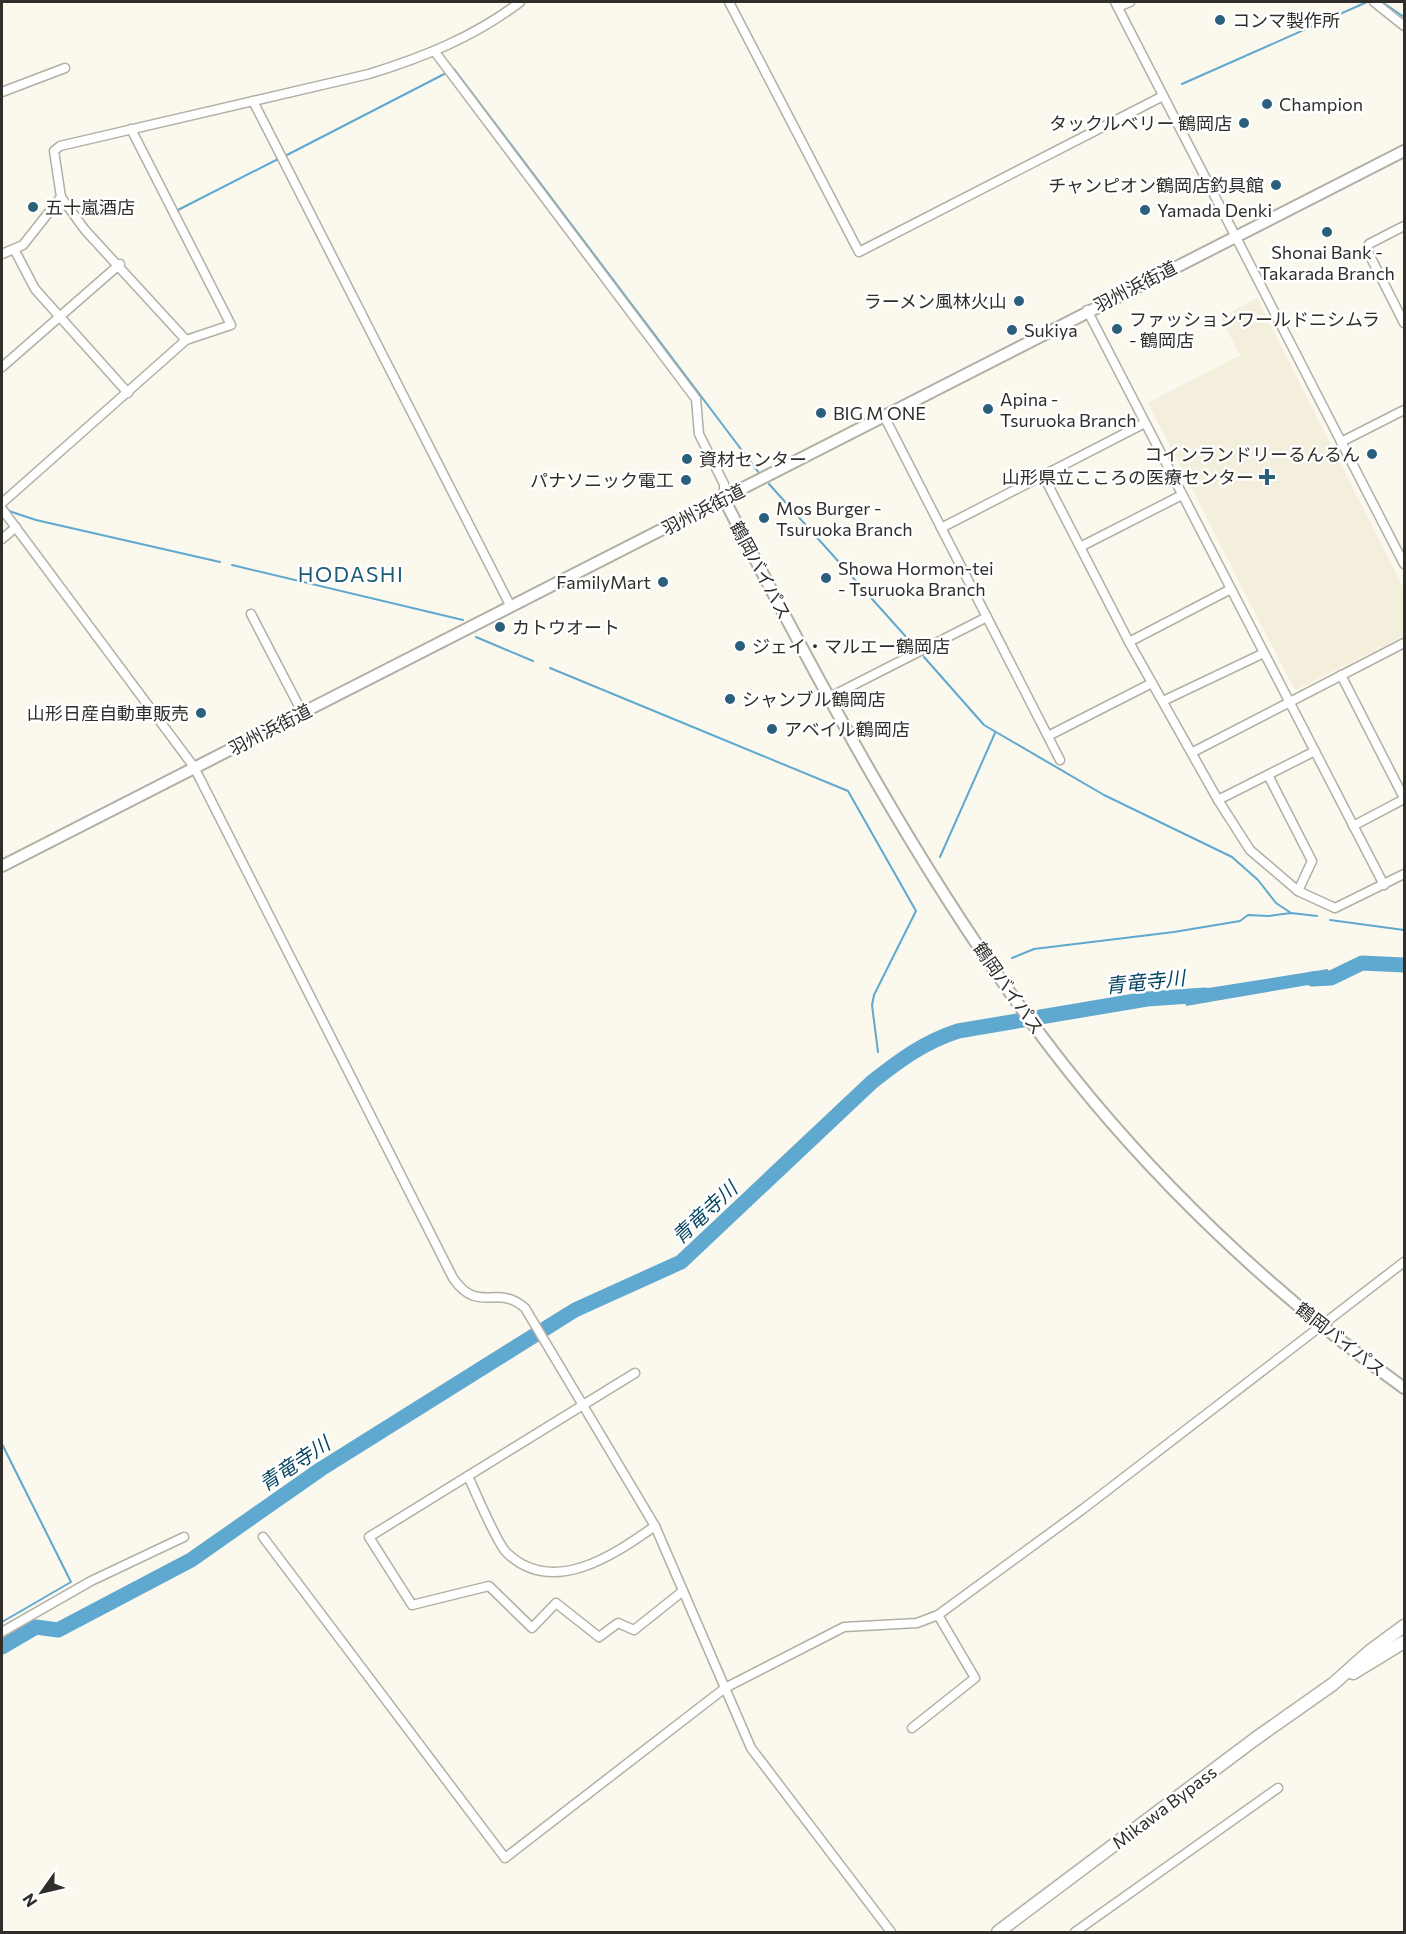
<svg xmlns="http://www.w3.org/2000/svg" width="1406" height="1934" viewBox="0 0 1406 1934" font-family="Commissioner,'Noto Sans JP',sans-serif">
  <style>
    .built { fill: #f4eedc }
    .water { fill: #5fa8cf }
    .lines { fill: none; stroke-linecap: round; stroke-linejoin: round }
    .stream { stroke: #5fa8cf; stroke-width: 2 }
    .river { stroke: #5fa8cf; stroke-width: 15 }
    .minor-casing { stroke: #b2afa5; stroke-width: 11 }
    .major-casing { stroke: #b2afa5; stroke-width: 14 }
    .highway-casing { stroke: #b2afa5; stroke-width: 15 }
    .minor { stroke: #fff; stroke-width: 8 }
    .major { stroke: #fff; stroke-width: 10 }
    .highway { stroke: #fff; stroke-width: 12 }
    .poi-dot { fill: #2b607c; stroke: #fff; stroke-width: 2 }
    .labels { text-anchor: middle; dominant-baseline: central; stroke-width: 5; stroke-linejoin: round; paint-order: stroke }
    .poi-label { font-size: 18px; fill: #2f2e2a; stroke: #fff; text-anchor: start }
    .street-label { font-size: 18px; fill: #2f2e2a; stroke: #fff }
    .water-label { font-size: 20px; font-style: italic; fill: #094762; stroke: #fff }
    .quarter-label { font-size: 21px; letter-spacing: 1.5px; fill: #1c5b7a; stroke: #fff }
  </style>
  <rect width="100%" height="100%" fill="#fbf8ed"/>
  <path class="built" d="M1257 298 1404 589V636L1298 689H1294L1148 403 1240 355 1221 318Z"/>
  <path class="water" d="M1328 969 1332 981 1186 1006 1183 992Z"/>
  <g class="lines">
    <g class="stream">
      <path d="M1382 2 1404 17"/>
      <path d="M1182 84 1367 2"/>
      <path d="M285 156 454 69 759 473"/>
      <path d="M178 210 280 158"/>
      <path d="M769 484 916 648"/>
      <path d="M3 503 9 511 36 520 220 562"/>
      <path d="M232 565 463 620"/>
      <path d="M476 637 533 661"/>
      <path d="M924 657 984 725 1104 795 1232 857 1258 880 1276 903 1291 913"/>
      <path d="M550 668 848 791 916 911 874 995 872 1005 878 1052"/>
      <path d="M940 857 995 733"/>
      <path d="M1330 920 1404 930"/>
      <path d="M1012 958 1034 949 1174 932 1240 921 1248 915 1269 916 1291 913 1317 916"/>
      <path d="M882 1066V1074"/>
      <path d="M2 1444 71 1582 2 1622"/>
    </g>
    <g class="river">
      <path d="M1312 979 1331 978 1362 963 1404 965"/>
      <path d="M2 1647 36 1627 58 1630 191 1560 321 1469 575 1310 681 1262 872 1082C900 1060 924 1042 958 1031L1147 999 1205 995"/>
    </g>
    <defs>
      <g id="minor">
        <path d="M729 2 859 252 1163 96"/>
        <path d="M1115 2 1404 564"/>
        <path d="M1374 2 1404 26"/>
        <path d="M1118 7 1130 2"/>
        <path d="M435 52 696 399 699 434 724 484V499"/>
        <path d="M2 92 65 68"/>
        <path d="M253 101 510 605"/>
        <path d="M61 197 85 230 186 340"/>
        <path d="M1404 226 1369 244 1367 250 1404 323"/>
        <path d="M14 249 35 289 128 393"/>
        <path d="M2 254 23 245 61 197 54 151 60 146 369 74C424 57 474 37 520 2"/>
        <path d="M1087 310 1384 885"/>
        <path d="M2 367 120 264"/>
        <path d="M884 416 1060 760"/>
        <path d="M1341 442 1404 410"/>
        <path d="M1043 475 1129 642 1218 800 1250 850 1298 891 1335 908 1404 874"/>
        <path d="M2 503 186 340 231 325 131 129"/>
        <path d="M2 509 194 767 453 1278C478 1315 497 1283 525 1308L655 1526 751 1748 891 1932"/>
        <path d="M941 528 1145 423"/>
        <path d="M2 539 16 527"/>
        <path d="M1080 547 1182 495"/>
        <path d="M251 614 302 712"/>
        <path d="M1129 642 1231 589"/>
        <path d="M1341 675 1404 798"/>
        <path d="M828 698 987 617"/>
        <path d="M1163 701 1264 653"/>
        <path d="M1048 736 1152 683"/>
        <path d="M1193 752 1404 643"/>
        <path d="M1268 775 1312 861 1298 891"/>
        <path d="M1218 800 1315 751"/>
        <path d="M1353 826 1404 799"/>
        <path d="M635 1373 369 1537 412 1605 489 1586 532 1628 556 1603 599 1637 618 1623 634 1630 683 1591"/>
        <path d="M468 1476C475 1491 497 1544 507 1553 553 1597 614 1555 655 1526"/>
        <path d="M263 1537 505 1858 725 1688 844 1627 917 1623 938 1615 1083 1509 1404 1262"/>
        <path d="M2 1632 91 1581 184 1537"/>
        <path d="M912 1728 975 1678 938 1615"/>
        <path d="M1075 1932 1278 1788"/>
      </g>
      <g id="major">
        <path d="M724 499C822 689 923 881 1053 1051 1151 1179 1273 1294 1404 1388"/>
        <path d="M2 866 1404 151"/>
      </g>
      <g id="highway">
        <path d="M1353 1673 1404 1642"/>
        <path d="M998 1932 1255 1739 1333 1684 1370 1651 1404 1626"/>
      </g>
    </defs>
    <use href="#minor" class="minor-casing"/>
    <use href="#major" class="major-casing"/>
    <use href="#highway" class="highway-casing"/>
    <use href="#minor" class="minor"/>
    <use href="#major" class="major"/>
    <use href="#highway" class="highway"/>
  </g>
  <g class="poi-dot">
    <circle cx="1220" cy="20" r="6"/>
    <circle cx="1267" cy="104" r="6"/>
    <circle cx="1244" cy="123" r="6"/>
    <circle cx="1276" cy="185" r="6"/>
    <circle cx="33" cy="207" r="6"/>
    <circle cx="1145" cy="210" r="6"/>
    <circle cx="1327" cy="232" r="6"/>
    <circle cx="1019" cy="301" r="6"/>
    <circle cx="1117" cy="329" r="6"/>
    <circle cx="1012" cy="330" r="6"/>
    <circle cx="988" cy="409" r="6"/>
    <circle cx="821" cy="413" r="6"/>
    <circle cx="1372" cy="454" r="6"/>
    <circle cx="687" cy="459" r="6"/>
    <path d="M1264 468h6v6h6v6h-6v6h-6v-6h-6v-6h6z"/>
    <circle cx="686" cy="480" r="6"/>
    <circle cx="764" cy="518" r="6"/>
    <circle cx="826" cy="578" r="6"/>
    <circle cx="663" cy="582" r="6"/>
    <circle cx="500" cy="627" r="6"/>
    <circle cx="740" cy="646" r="6"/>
    <circle cx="730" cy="699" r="6"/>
    <circle cx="201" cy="713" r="6"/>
    <circle cx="772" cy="729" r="6"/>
  </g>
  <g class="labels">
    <g class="poi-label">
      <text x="1232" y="20">コンマ製作所</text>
      <text x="1279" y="104">Champion</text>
      <text x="1232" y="123" text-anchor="end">タックルベリー 鶴岡店</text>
      <text x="1264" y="185" text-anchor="end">チャンピオン鶴岡店釣具館</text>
      <text x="45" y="207">五十嵐酒店</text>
      <text x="1157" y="210">Yamada Denki</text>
      <text x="1327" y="252" text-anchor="middle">Shonai Bank -<tspan x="1327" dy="21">Takarada Branch</tspan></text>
      <text x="1007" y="301" text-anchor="end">ラーメン風林火山</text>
      <text x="1129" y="319">ファッションワールドニシムラ<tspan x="1129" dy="21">- 鶴岡店</tspan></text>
      <text x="1024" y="330">Sukiya</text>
      <text x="1000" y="399">Apina -<tspan x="1000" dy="21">Tsuruoka Branch</tspan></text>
      <text x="833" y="413">BIG M ONE</text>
      <text x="1360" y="454" text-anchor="end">コインランドリーるんるん</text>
      <text x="699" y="459">資材センター</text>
      <text x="1254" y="477" text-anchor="end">山形県立こころの医療センター</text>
      <text x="674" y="480" text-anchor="end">パナソニック電工</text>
      <text x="776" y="508">Mos Burger -<tspan x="776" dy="21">Tsuruoka Branch</tspan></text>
      <text x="838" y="568">Showa Hormon-tei<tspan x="838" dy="21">- Tsuruoka Branch</tspan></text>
      <text x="651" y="582" text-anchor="end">FamilyMart</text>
      <text x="512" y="627">カトウオート</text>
      <text x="752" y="646">ジェイ・マルエー鶴岡店</text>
      <text x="742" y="699">シャンブル鶴岡店</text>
      <text x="189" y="713" text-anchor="end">山形日産自動車販売</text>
      <text x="784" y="729">アベイル鶴岡店</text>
    </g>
    <g class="street-label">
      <text transform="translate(1135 286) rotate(-27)">羽州浜街道</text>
      <text transform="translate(703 509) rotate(-27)">羽州浜街道</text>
      <text transform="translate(761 570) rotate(62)">鶴岡バイパス</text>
      <text transform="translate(270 729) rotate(-27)">羽州浜街道</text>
      <text transform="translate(1009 988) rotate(55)">鶴岡バイパス</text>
      <text transform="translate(1341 1339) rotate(38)">鶴岡バイパス</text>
      <text transform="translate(1164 1807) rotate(-37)">Mikawa Bypass</text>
    </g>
    <g class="water-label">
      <text transform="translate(1145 981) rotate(-6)">青竜寺川</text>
      <text transform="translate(704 1212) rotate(-43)">青竜寺川</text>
      <text transform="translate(294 1463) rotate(-34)">青竜寺川</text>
    </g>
    <g class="quarter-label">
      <text x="351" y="573">HODASHI</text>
    </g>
  </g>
  <rect width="1406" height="1934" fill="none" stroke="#2f2e2a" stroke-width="6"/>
  <g transform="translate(42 1892) rotate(236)" stroke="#ffffff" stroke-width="4.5" paint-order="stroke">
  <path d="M0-4.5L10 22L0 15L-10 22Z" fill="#2f2e2a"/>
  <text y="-9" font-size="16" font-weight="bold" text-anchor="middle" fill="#2f2e2a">N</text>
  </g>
</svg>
